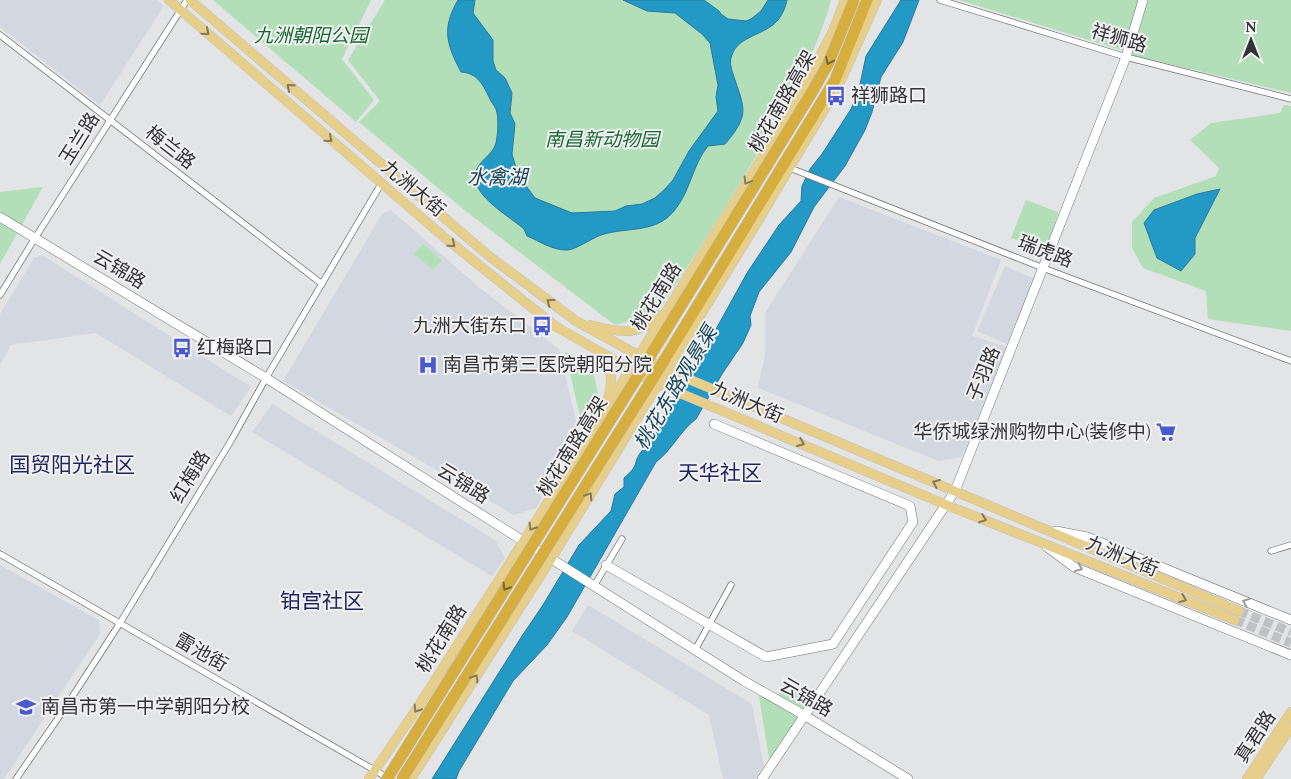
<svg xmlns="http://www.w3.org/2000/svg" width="1291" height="779" viewBox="0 0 1291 779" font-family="Spectral,'Noto Sans SC',serif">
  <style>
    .built { fill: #d3d8e0 }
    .green { fill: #b2dfb7 }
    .water { fill: #2399c5; stroke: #287a9a }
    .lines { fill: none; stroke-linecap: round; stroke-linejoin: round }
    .primary-tunnel { stroke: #c0c1c2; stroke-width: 9; stroke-dasharray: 9 4.5; stroke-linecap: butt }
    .street-casing { stroke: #727374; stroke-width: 7 }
    .secondary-casing { stroke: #727374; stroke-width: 10 }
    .primary-casing { stroke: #c2c2c2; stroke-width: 10 }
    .highway-casing { stroke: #c2c2c2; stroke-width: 12 }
    .street { stroke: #fff; stroke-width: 5.5 }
    .secondary { stroke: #fff; stroke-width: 9 }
    .primary { stroke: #e6ce8b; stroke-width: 9 }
    .highway { stroke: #d5ae3e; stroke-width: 11 }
    .highway-bridge-casing { stroke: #c2c2c2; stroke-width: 12; stroke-linecap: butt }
    .highway-bridge { stroke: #d5ae3e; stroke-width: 11 }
    .oneway { stroke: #84795b }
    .oneway2 { stroke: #746438 }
    .oneway3 { stroke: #99999a }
    .labels { text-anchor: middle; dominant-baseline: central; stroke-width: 4; stroke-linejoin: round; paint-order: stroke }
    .park-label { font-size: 19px; font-style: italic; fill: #18682e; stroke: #f1f1f3 }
    .street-label { font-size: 19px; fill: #333334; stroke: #f1f1f3 }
    .poi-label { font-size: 19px; fill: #333334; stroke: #f1f1f3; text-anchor: start }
    .water-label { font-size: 20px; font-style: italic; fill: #19475a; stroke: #f1f1f3 }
    .quarter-label { font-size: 21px; fill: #1d245c; stroke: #f1f1f3 }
  </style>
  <rect width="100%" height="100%" fill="#e3e4e6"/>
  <g class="built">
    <path d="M0 0H157L164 6 100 105 0 27Z"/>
    <path d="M839 197 1001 260 972 336 1007 347 962 457 938 461 758 388 765 354V313Z"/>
    <path d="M391 210 480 288 559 349 579 434 536 508 514 515 283 381 382 214Z"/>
    <path d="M42 255 251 387 231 416 96 333 11 345 0 365V314L34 258Z"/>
    <path d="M1005 266 1035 279 1007 344 977 331Z"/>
    <path d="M272 404 495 540 505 558 492 576 252 432Z"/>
    <path d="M0 565 99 620 100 634 4 779H0Z"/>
    <path d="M588 605 752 704 764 766 755 779H723L709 715 572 631Z"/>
  </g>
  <g class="green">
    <path d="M213 0H371L342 59 374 100 356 122Z"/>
    <path d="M385 0H831C816 56 785 107 756 156 724 210 691 262 657 314L615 325 468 213 359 122 380 101 348 60Z"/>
    <path d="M959 0H1139L1124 51Z"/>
    <path d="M1148 0H1291V93L1132 55Z"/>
    <path d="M1284 105 1291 106V331L1208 319 1206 291 1143 268 1132 248V222L1154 198 1216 176 1219 168 1190 140 1211 123 1280 113Z"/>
    <path d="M43 187 0 264V192Z"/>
    <path d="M1026 200 1058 212 1047 250 1011 238Z"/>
    <path d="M423 244 442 260 433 270 414 254Z"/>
    <path d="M565 352 591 361 600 403 582 425Z"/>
    <path d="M827 687 771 771 759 696Z"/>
  </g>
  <g class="water">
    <path d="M458 0H475L473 13 493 40V61L496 70 505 78 512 93 510 113 515 124 512 154 518 175 535 198 572 213 615 211 626 206 642 204 655 198 665 189 673 180 689 151 718 111 716 97 718 85 710 43 702 34 675 13 647 11 623 0H704L719 11 721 14 728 19 746 21 751 19 761 11 768 0H787C786 6 782 16 777 21 765 35 738 36 732 55 729 62 731 67 733 74 744 108 751 114 725 144L708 146C693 164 691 188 677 207 658 235 628 226 601 235 592 238 574 251 566 250 552 250 539 241 527 236L524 229C510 217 480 200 476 182 471 163 492 158 496 143 498 133 499 118 496 109 494 105 491 102 490 99 483 85 478 73 461 72 447 45 441 29 458 0Z"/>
    <path d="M901 0H919L903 42 881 77 872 112 865 130 845 166 814 207 791 252 759 292 750 316 751 325 743 343 722 374 696 419C680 431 672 450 656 462L567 617 547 645 513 681 459 771 456 779H432L522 636 543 605 579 545 611 511 615 494 624 487V478C627 475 631 472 633 469 636 465 636 459 639 455 648 442 663 426 666 411L699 360 747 273 779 225 801 201 802 186 810 169 822 154 851 109 859 89 866 56Z"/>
    <path d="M1220 189 1195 238V254L1181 271 1157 258 1144 223 1154 210 1197 194Z"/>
  </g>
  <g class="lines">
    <g class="primary-tunnel">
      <path d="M1239 611 1291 632"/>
      <path d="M1235 620 1291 643"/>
    </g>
    <defs>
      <g id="street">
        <path d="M940 0 1126 57 1291 99"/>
        <path d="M0 35 322 284"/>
        <path d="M790 168 1043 268 1291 361"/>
        <path d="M0 295 35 238 187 0"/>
        <path d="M1271 551 1291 545"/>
        <path d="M0 554 388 778"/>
        <path d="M594 586 622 539"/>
        <path d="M695 650 731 585"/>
        <path d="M16 779 63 711 120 623 232 439 266 378 381 184"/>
      </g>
      <g id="secondary">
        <path d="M0 217 266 378 744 681 804 715 908 779"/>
        <path d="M1056 531 1087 537 1291 620"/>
        <path d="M1047 547 1074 567 1291 655"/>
        <path d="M606 565 766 657 833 644 913 522 910 506 714 424"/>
        <path d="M762 779 955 491 1126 57 1143 0"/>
      </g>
      <g id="primary">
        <path d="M169 0 444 237 555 326 651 381 949 506 1235 620"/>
        <path d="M190 0 489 256 576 321 660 367 1239 611"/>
        <path d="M590 325C620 333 637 336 662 316"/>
        <path d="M598 353C614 366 613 384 607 402"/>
        <path d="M369 779 420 704 523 542 765 153 812 71 833 31 845 0"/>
        <path d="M411 779 551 559 752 231 839 85 877 0"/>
        <path d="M1247 779 1291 712"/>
        <path d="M1256 779 1291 727"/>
      </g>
      <path id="highway" d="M665 359 835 80 867 0"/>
    </defs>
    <use href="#street" class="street-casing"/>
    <use href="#secondary" class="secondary-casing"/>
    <use href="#primary" class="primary-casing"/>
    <use href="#highway" class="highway-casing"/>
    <use href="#street" class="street"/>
    <use href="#secondary" class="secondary"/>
    <use href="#primary" class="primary"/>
    <use href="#highway" class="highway"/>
    <defs>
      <g id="highway-bridge">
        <path d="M387 779 636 379 812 92 828 64 854 0"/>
        <path d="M402 779 665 359"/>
      </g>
    </defs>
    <use href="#highway-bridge" class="highway-bridge-casing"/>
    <use href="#highway-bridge" class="highway-bridge"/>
  </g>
  <defs><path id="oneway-chevron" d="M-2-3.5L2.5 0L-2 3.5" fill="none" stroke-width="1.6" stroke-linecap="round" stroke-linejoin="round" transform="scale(1.25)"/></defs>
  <g class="oneway">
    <use href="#oneway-chevron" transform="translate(206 32) rotate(41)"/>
    <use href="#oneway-chevron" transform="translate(290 87) rotate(-139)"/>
    <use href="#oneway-chevron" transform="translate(329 139) rotate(41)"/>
    <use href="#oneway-chevron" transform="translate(747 181) rotate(121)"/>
    <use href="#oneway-chevron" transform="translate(452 244) rotate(39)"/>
    <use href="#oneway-chevron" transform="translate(550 302) rotate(-144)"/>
    <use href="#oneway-chevron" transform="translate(801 443) rotate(23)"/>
    <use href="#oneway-chevron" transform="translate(936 483) rotate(-157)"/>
    <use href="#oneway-chevron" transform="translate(589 496) rotate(-58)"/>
    <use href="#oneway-chevron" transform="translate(983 519) rotate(21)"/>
    <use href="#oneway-chevron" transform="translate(532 527) rotate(122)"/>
    <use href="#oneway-chevron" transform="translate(1183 599) rotate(22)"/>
    <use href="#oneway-chevron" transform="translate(475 678) rotate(-58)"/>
    <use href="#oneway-chevron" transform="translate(417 709) rotate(123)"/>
  </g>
  <g class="oneway2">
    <use href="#oneway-chevron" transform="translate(829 61) rotate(115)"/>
    <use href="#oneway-chevron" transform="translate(506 587) rotate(122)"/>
  </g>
  <g class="oneway3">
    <use href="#oneway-chevron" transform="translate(1079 568) rotate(25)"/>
    <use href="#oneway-chevron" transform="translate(1246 602) rotate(-158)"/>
  </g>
  <defs>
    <symbol id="bus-bare" viewBox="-9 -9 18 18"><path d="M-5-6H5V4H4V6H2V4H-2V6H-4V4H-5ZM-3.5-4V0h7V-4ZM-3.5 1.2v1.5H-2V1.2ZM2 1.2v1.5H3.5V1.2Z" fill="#4a58ce" stroke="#f1f1f3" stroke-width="2.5" paint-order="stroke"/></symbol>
    <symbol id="hospital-bare" viewBox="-9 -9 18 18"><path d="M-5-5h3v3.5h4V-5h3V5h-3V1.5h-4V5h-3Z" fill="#4a58ce" stroke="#f1f1f3" stroke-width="2.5" paint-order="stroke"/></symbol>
    <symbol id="supermarket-bare" viewBox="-9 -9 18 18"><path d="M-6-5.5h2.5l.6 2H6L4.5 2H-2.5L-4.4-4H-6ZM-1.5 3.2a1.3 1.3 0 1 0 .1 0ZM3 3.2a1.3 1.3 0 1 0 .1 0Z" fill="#4a58ce" stroke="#f1f1f3" stroke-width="2.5" paint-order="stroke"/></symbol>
    <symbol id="school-bare" viewBox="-9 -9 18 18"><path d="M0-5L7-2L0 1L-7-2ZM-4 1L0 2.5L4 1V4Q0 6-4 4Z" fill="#4a58ce" stroke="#f1f1f3" stroke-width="2.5" paint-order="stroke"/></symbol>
  </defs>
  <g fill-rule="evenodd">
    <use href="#bus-bare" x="822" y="82" width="28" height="28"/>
    <use href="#bus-bare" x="528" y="312" width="28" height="28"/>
    <use href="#bus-bare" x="168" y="334" width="28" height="28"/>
    <use href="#hospital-bare" x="414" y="351" width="28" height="28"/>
    <use href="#supermarket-bare" x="1152" y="418" width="28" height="28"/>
    <use href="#school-bare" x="12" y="693" width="28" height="28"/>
  </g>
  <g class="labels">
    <g class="park-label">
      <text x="311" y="36">九洲朝阳公园</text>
      <text x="602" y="140">南昌新动物园</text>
    </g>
    <g class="street-label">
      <text transform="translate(1119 39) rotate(16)">祥狮路</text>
      <text transform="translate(783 102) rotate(-60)">桃花南路高架</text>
      <text transform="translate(80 139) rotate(-58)">玉兰路</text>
      <text transform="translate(170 148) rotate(38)">梅兰路</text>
      <text transform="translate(413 189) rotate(40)">九洲大街</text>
      <text transform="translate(1045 252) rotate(21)">瑞虎路</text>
      <text transform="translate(119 270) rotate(31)">云锦路</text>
      <text transform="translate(657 297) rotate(-58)">桃花南路</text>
      <text transform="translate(984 374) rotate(-68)">子羽路</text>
      <text transform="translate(747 403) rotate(23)">九洲大街</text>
      <text transform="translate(573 447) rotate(-58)">桃花南路高架</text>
      <text transform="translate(191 477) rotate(-59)">红梅路</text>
      <text transform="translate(463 484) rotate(32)">云锦路</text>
      <text transform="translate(1122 557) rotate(22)">九洲大街</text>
      <text transform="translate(442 639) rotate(-58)">桃花南路</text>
      <text transform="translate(201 653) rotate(30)">雷池街</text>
      <text transform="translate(806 698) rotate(30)">云锦路</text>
      <text transform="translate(1256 737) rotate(-57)">真君路</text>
    </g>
    <g class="poi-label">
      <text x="851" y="96">祥狮路口</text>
      <text x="527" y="326" text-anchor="end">九洲大街东口</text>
      <text x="197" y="348">红梅路口</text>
      <text x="443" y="365">南昌市第三医院朝阳分院</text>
      <text x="1151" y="432" text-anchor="end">华侨城绿洲购物中心(装修中)</text>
      <text x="41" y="707">南昌市第一中学朝阳分校</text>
    </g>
    <g class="water-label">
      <text x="497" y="178">水禽湖</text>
      <text transform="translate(676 388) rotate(-59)">桃花东路观景渠</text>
    </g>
    <g class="quarter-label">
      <text x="72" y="466">国贸阳光社区</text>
      <text x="720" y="474">天华社区</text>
      <text x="322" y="602">铂宫社区</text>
    </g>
  </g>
  <g transform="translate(1251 40)" stroke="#f1f1f3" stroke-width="4" paint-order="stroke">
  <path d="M0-4L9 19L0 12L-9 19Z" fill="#333334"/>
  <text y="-8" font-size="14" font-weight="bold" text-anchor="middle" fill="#333334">N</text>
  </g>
</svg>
